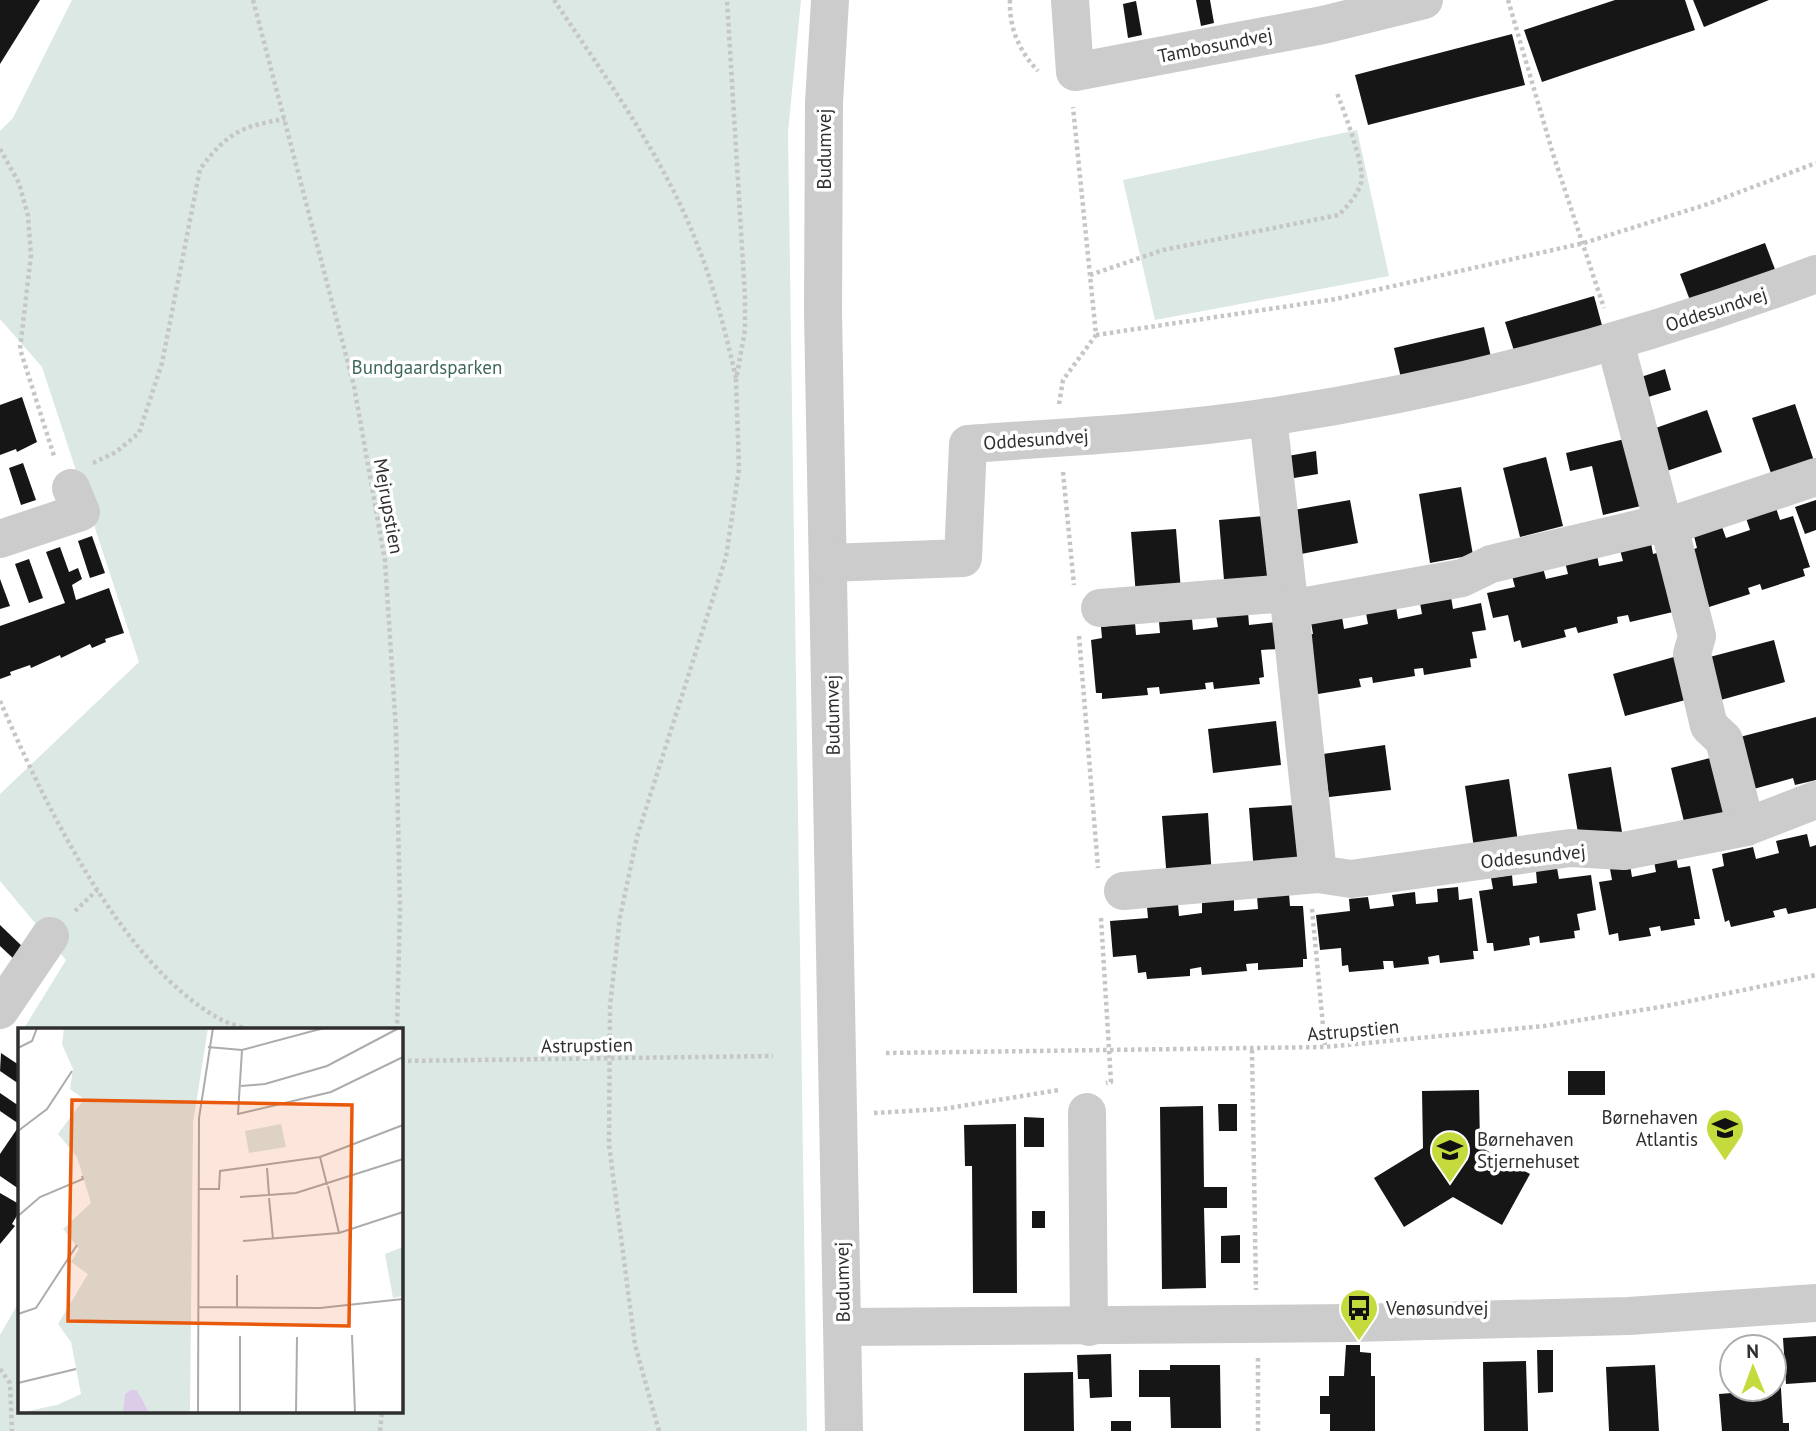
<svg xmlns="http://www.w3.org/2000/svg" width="1816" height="1431" viewBox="0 0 1816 1431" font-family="'PT Sans',sans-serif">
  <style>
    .green { fill: #dbe8e4 }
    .building { fill: #161616 }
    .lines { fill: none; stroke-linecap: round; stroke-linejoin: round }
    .path { stroke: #c6c6c6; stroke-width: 4.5; stroke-dasharray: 3.5 3.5; stroke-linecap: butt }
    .minor { stroke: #ccc; stroke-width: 38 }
    .labels { text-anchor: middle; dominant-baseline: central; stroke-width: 7; stroke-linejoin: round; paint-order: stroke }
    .street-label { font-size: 19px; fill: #2f2f2f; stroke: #fff }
    .park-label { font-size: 19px; fill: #3f685d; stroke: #fff }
    .poi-label { font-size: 19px; fill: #2f2f2f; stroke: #fff; text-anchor: start }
    .inset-road { fill: none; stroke: #acacac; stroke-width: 2 }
    .view { fill: #e8590c; fill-opacity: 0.15; stroke: #e8590c; stroke-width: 3.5 }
    .inset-edge { fill: none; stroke: #2f2f2f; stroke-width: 3.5 }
  </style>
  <rect width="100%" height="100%" fill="#fff"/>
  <g class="green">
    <path d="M72 0H801L788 132 807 1431H0V1335L19 1302V1412H401V1030H23L66 960 0 881V794L139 662 42 367 0 319V131L13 118Z"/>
    <path d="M1357 130 1389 276 1155 320 1123 180Z"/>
  </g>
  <g class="building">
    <path d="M0 0H40L0 64Z"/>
    <path d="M1196 0H1210L1214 23 1201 26Z"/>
    <path d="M1615 0H1685L1695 30 1542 82 1524 30Z"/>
    <path d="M1693 0H1769L1704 27Z"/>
    <path d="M1136 1 1142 35 1128 38 1123 4Z"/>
    <path d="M1512 34 1525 85 1368 125 1355 75Z"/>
    <path d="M1765 243 1776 272 1691 303 1680 274Z"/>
    <path d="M1594 296 1603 329 1515 354 1505 322Z"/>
    <path d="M1484 327 1491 357 1401 378 1394 348Z"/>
    <path d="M1665 369 1671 390 1645 398 1638 378Z"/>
    <path d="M22 397 37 442 17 452 16 449 0 455V405Z"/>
    <path d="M1795 404 1815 464 1773 479 1752 418Z"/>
    <path d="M1707 410 1722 452 1661 473 1647 431Z"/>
    <path d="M1629 438 1645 505 1603 515 1592 466 1570 471 1566 453Z"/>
    <path d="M1316 451 1318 474 1288 479 1282 457Z"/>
    <path d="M1546 457 1563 526 1520 537 1503 468Z"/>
    <path d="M23 463 36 500 21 505 9 468Z"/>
    <path d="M1461 487 1473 555 1430 563 1419 494Z"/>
    <path d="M1350 500 1358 543 1296 555 1288 511Z"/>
    <path d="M1816 500V530L1805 534 1795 507Z"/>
    <path d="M1776 508 1780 520 1793 516 1810 567 1803 569 1805 576 1762 590 1760 584 1748 588 1750 594 1709 607 1685 552 1697 548 1694 536 1722 527 1726 538 1750 530 1746 518Z"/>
    <path d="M1264 516 1271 588 1225 592 1219 520Z"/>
    <path d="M1176 529 1181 591 1136 596 1131 532Z"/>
    <path d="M92 536 105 573 90 578 78 541Z"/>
    <path d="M1651 543 1653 554 1668 550 1673 612 1630 622 1628 615 1617 617 1618 623 1578 633 1576 627 1564 630 1566 637 1522 648 1520 640 1514 642 1508 615 1493 618 1487 593 1515 587 1512 576 1543 568 1546 579 1568 574 1565 562 1597 555 1599 566 1623 561 1620 550Z"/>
    <path d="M60 547 69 572 78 568 82 579 72 585 76 600 109 588 124 633 105 639 106 642 92 648 90 644 61 658 60 655 31 668 30 665 10 672 11 675 0 679V626L65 603 46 552Z"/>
    <path d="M29 559 43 598 29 603 15 564Z"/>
    <path d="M0 579 10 606 0 609Z"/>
    <path d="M1451 597 1453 609 1481 603 1486 630 1472 632 1477 658 1470 659 1471 667 1424 675 1423 668 1414 669 1415 676 1373 683 1372 677 1359 679 1361 687 1318 694 1299 636 1313 634 1311 622 1342 617 1344 629 1368 624 1366 613 1396 607 1398 619 1422 614 1420 603Z"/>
    <path d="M1248 612 1249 625 1276 622 1278 649 1261 650 1264 677 1259 678 1260 684 1214 689 1213 682 1205 683 1206 689 1160 694 1159 687 1147 688 1148 695 1102 699V693H1096L1091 640 1102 638 1101 627 1135 623 1136 635 1160 633 1159 622 1192 619 1193 630 1218 627 1216 615Z"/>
    <path d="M1774 640 1785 682 1717 701 1706 658Z"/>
    <path d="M1681 655 1693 698 1625 716 1613 674Z"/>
    <path d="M1816 717V780L1795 785 1793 778 1750 790 1736 738Z"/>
    <path d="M1276 721 1281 765 1213 773 1208 729Z"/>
    <path d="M1385 745 1391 790 1329 797 1323 754Z"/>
    <path d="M1714 757 1729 819 1686 830 1671 768Z"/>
    <path d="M1611 767 1622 832 1579 839 1568 774Z"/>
    <path d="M1509 779 1518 842 1474 848 1465 786Z"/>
    <path d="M1295 805 1300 869 1254 873 1249 808Z"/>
    <path d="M1208 813 1212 878 1167 881 1162 816Z"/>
    <path d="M1807 834 1810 847 1816 845V908L1788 914 1786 908 1773 911 1775 917 1731 927 1729 920 1725 922 1712 869 1724 866 1722 854 1753 847 1756 859 1779 853 1776 841Z"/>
    <path d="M1676 857 1678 868 1690 866 1700 919H1694L1695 925 1661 931 1660 926 1649 928 1651 936 1619 941 1618 933 1609 935 1599 882 1612 880 1610 869 1630 865 1632 877 1656 872 1654 861Z"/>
    <path d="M1557 868 1559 879 1591 875 1596 910 1577 914 1580 930 1574 931 1575 938 1540 943 1539 936 1529 938 1530 945 1494 951 1493 943H1487L1479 891 1493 889 1491 878 1512 875 1513 886 1537 883 1536 871Z"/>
    <path d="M1458 887 1459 900 1472 898 1478 951H1473L1474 959 1440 963 1439 955 1428 957 1429 964 1394 968 1393 961H1383L1384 969 1349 972 1348 965 1342 966 1341 948 1320 950 1316 915 1350 911 1349 899 1368 897 1370 909 1394 906 1392 895 1415 892 1416 904 1438 902 1437 889Z"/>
    <path d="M1289 894 1290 906H1303L1307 959H1303V967L1258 970V963L1246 964 1247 971 1202 975 1201 967 1190 969V976L1147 979 1146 972 1138 973 1136 955 1113 957 1110 921 1148 918 1147 907 1178 904 1179 916 1202 913V902L1234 899V911L1258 909 1257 896Z"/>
    <path d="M0 925 26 950 16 961 0 946Z"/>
    <path d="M1 1053 19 1065V1084L0 1071Z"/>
    <rect x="1568" y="1071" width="37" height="24"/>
    <path d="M1479 1090 1480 1147 1530 1174 1502 1225 1453 1197 1404 1227 1374 1178 1423 1148 1422 1091Z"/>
    <path d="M0 1093 19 1106V1124L0 1111Z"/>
    <path d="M1218 1104H1237V1131H1219Z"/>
    <path d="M1203 1106 1204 1187H1227V1208H1204L1206 1288 1162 1289 1160 1107Z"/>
    <path d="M1024 1117 1044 1118V1147H1024Z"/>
    <path d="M1016 1124 1017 1293H973L972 1166H965L964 1125Z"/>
    <path d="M19 1126V1189L0 1176V1154Z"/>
    <path d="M0 1193 19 1204V1212L12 1224 15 1226 0 1244Z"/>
    <rect x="1032" y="1211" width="13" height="17"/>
    <path d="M1240 1235V1263H1221V1236Z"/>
    <path d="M1816 1336V1382L1786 1384 1783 1338Z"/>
    <path d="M1346 1345H1360V1352L1371 1353V1376H1375V1431H1330V1414H1320V1396H1329V1376H1344Z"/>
    <path d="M1537 1350H1553V1392L1538 1393Z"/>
    <path d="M1111 1354 1112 1397 1090 1398 1089 1379H1078L1077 1355Z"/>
    <path d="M1774 1355H1779L1783 1423H1789V1431H1722L1719 1394 1744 1392V1389H1774Z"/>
    <path d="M1526 1361 1528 1431H1484L1483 1362Z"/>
    <path d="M1170 1365H1220L1221 1428H1171L1170 1397H1139V1370H1170Z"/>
    <path d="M1655 1365 1659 1431H1609L1606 1367Z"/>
    <path d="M1073 1372 1074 1431H1024V1373Z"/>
    <rect x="1111" y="1421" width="20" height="10"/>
  </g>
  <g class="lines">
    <g class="path">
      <path d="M253 0 354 386 385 561 396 730 400 907 397 1030"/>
      <path d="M554 0C606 78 666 160 699 249 715 290 726 334 736 378"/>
      <path d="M1010 0C1009 28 1019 51 1038 71"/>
      <path d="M1508 0 1553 154 1604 308"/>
      <path d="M0 149 19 183 28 216 31 255 20 349 54 456"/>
      <path d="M1090 275 1163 250 1339 215C1348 205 1357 196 1361 183 1366 168 1343 109 1337 93"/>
      <path d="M1096 335 1336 299 1584 243 1708 204 1816 163"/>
      <path d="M1059 404 1063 380 1096 335 1073 107"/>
      <path d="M93 463 116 452 139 433 162 363 200 169C227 133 241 126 285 119"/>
      <path d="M1063 472 1074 585"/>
      <path d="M1079 636 1098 868"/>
      <path d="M0 701C44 802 121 965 220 1019 229 1024 241 1027 250 1030"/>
      <path d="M1312 909 1325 1047"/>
      <path d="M75 911 97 890"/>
      <path d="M1101 918 1111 1082 1106 1083"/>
      <path d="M1252 1050 1256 1290"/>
      <path d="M886 1053 1325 1047 1544 1026 1666 1006 1816 975"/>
      <path d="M401 1061 773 1056"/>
      <path d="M874 1113 943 1109 1059 1090"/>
      <path d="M1258 1358V1431"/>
      <path d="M0 1369 10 1383 12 1431"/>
      <path d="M380 1431 382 1412"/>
      <path d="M659 1431 635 1345 609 1145 610 1006 620 917 637 837 726 557 739 469 736 380 745 330V297L727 0"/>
    </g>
    <g class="minor">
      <path d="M830 0 824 103 823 312 844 1431"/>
      <path d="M1070 0 1075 72 1323 25 1424 0"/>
      <path d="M1615 342 1663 523"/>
      <path d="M1268 417 1288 593"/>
      <path d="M1669 526 1697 636 1692 654 1709 726 1724 740 1746 827"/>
      <path d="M0 539 81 512 71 488"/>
      <path d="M829 563 963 558 968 444C1068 437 1169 432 1269 417 1456 389 1639 340 1816 274"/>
      <path d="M1100 608 1288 593 1290 609 1462 578 1491 564 1663 523 1669 526 1816 477"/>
      <path d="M1290 609 1318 874"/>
      <path d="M1123 891 1318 874 1351 879 1570 848 1624 851 1746 827 1816 800"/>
      <path d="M0 1010 50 936"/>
      <path d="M1087 1112 1089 1327"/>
      <path d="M843 1327 1353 1323 1629 1316 1816 1303"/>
    </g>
  </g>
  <defs>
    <symbol id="school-pin" viewBox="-11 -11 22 30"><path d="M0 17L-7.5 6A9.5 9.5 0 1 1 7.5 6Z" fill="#c4da3d" stroke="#fff"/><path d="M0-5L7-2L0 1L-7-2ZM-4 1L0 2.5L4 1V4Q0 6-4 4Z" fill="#111"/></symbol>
    <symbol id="bus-pin" viewBox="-11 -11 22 30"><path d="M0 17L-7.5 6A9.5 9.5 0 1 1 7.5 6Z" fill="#c4da3d" stroke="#fff"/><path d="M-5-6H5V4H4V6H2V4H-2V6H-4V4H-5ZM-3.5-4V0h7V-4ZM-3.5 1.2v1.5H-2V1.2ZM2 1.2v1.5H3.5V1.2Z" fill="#111"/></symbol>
  </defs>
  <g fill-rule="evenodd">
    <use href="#school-pin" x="1703" y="1106" width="44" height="60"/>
    <use href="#school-pin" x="1428" y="1128" width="44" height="60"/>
    <use href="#bus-pin" x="1337" y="1286" width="44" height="60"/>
  </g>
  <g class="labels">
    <g class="street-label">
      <text transform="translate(1215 45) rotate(-11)">Tambosundvej</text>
      <text transform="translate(824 149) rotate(-90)">Budumvej</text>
      <text transform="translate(1716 309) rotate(-18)">Oddesundvej</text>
      <text transform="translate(1036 439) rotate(-4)">Oddesundvej</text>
      <text transform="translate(389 506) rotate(80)">Mejrupstien</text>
      <text transform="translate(832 715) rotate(-91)">Budumvej</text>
      <text transform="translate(1533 856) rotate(-6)">Oddesundvej</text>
      <text transform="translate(1353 1030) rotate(-5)">Astrupstien</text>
      <text transform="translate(587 1045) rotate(-1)">Astrupstien</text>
      <text transform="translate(842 1282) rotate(-91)">Budumvej</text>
    </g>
    <g class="park-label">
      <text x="427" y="367">Bundgaardsparken</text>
    </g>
    <g class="poi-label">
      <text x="1698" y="1117" text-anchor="end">Børnehaven<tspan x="1698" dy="22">Atlantis</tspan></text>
      <text x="1477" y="1139">Børnehaven<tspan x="1477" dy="22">Stjernehuset</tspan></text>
      <text x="1386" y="1308">Venøsundvej</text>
    </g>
  </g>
  <g transform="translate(18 1028)">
    <rect width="385" height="385" fill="#fff"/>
    <path d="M46 0H190L175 95 172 385H0L39 377 63 366 53 314 40 296 70 246 53 234 61 221 45 201 73 175 59 129 40 106 66 71 52 61 55 41 44 16ZM263 96 268 119 231 125 227 103ZM385 219V268L375 270 367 226Z" fill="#dbe8e4"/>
    <path d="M113 362H119L131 385H105L107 366Z" fill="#ddcbea"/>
    <path class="inset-road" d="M190 19 224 22 306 0M0 20 14 13 19 0M224 22 220 86 313 64 385 29M223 58 247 56 309 38 381 0M0 103 29 81 54 43M302 129 309 157M249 140 251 167M310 158 321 205M180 161H201L202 143 302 129 385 97M222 169 278 165 385 131M251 170 255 211M0 188 22 169 65 151 64 148M225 213 321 205 385 184M180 279 302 280 385 271M219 280V247M0 286 18 280 59 217M334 307 337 385M0 355 58 341M180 385 181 90 195 0M222 385V308M278 385 279 309"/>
    <path class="view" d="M54 72 334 77 331 298 50 293Z"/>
    <rect width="385" height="385" class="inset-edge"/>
  </g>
  <g transform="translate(1753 1368) rotate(359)"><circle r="33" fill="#ffffff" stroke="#acacac" stroke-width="2"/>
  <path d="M0-5L12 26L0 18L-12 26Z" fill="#c4da3d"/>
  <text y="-10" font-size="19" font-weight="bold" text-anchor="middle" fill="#2f2f2f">N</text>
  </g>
</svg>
